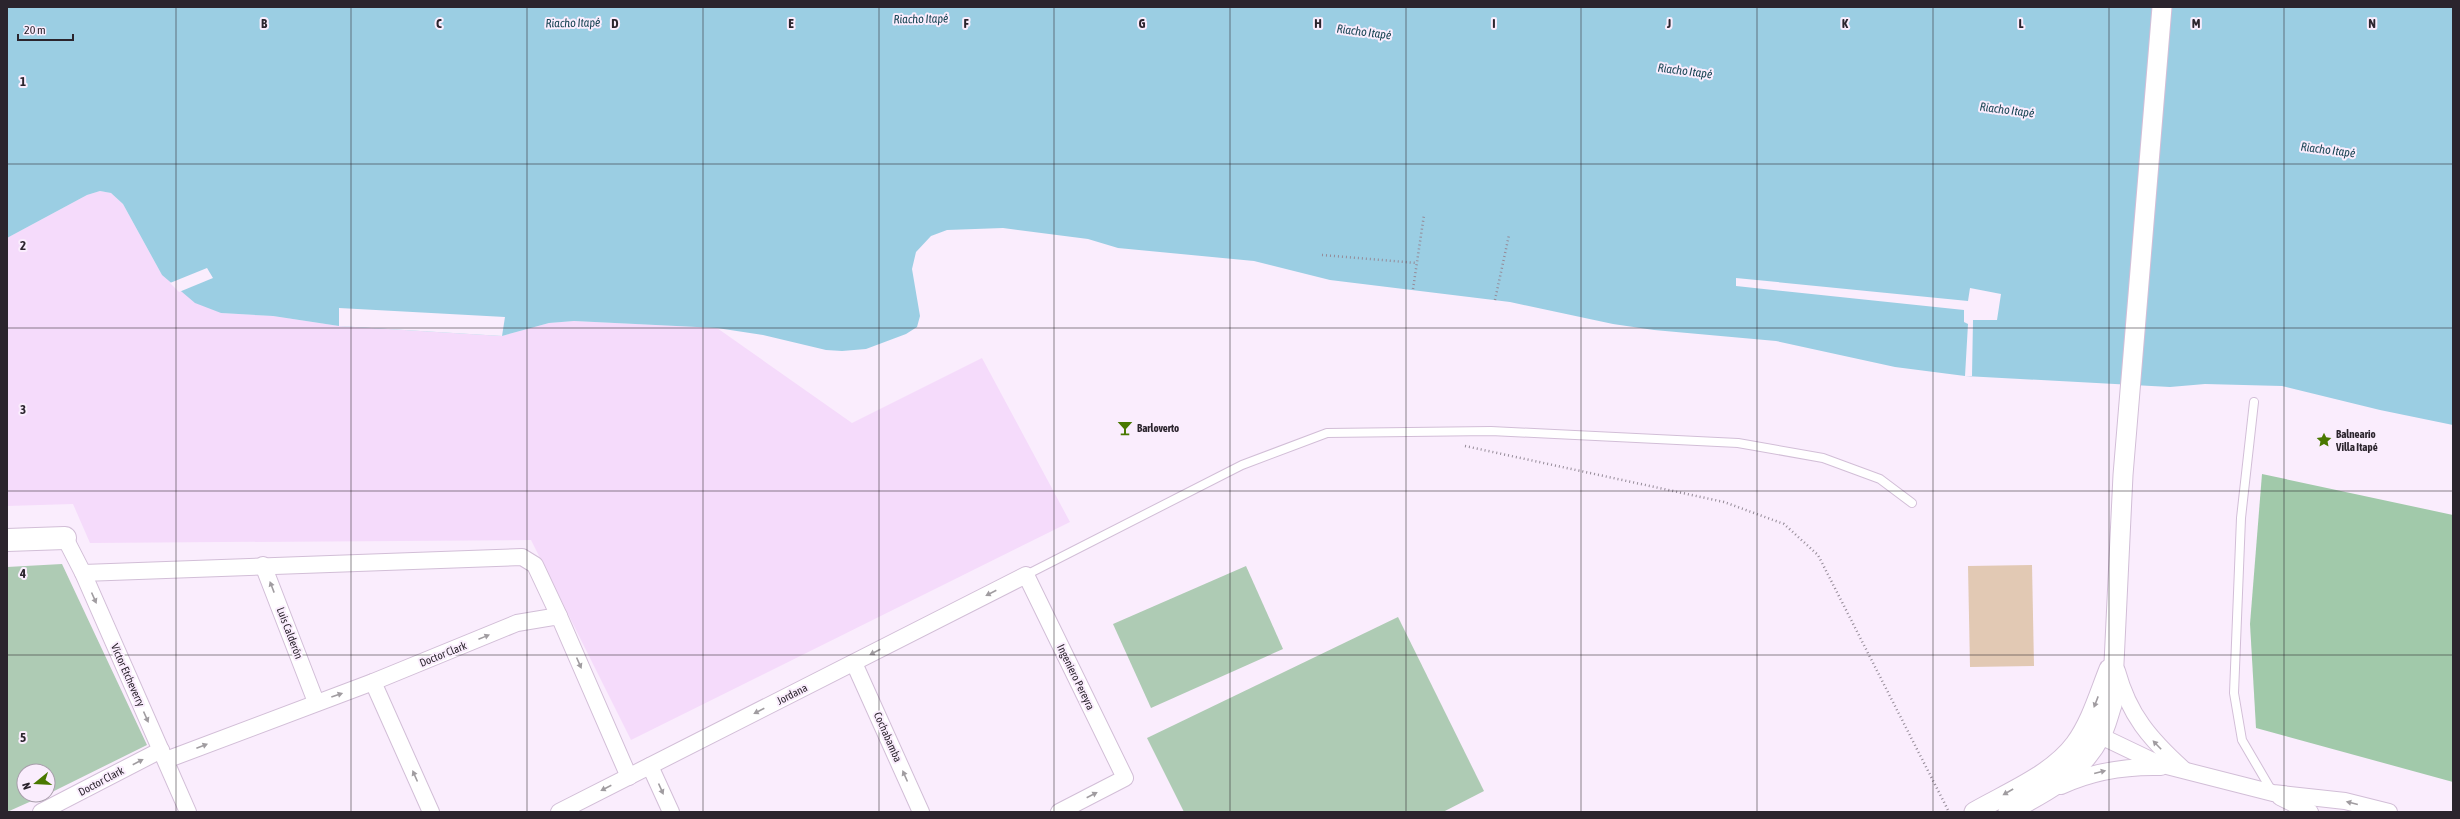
<svg xmlns="http://www.w3.org/2000/svg" width="2460" height="819" viewBox="0 0 2460 819" font-family="'Asap Condensed',sans-serif">
  <style>
    .built { fill: #f5dbfb }
    .green { fill: #aecbb4 }
    .forest { fill: #a1c9aa }
    .water { fill: #9bcee3 }
    .pier { fill: #faedfd }
    .building { fill: #e2c9b4 }
    .lines { fill: none; stroke-linecap: round; stroke-linejoin: round }
    .service-casing { stroke: #d2bed7; stroke-width: 10 }
    .minor-casing { stroke: #d2bed7; stroke-width: 18 }
    .tertiary-casing { stroke: #d2bed7; stroke-width: 21 }
    .secondary-casing { stroke: #d2bed7; stroke-width: 24 }
    .path { stroke: #958b98; stroke-width: 2.5; stroke-dasharray: 1 3; stroke-linecap: butt }
    .service { stroke: #fff; stroke-width: 8 }
    .minor { stroke: #fff; stroke-width: 16 }
    .tertiary { stroke: #fff; stroke-width: 19 }
    .secondary { stroke: #fff; stroke-width: 22 }
    .oneway { fill: #a09ca0 }
    .grid { fill: none; stroke: #2b242d; stroke-width: 1; stroke-opacity: 0.55 }
    .labels { text-anchor: middle; dominant-baseline: central; stroke-width: 4; stroke-linejoin: round; paint-order: stroke }
    .poi-label { font-size: 11px; font-weight: bold; fill: #2b242d; stroke: #faedfd; text-anchor: start }
    .street-label { font-size: 11px; fill: #2b242d; stroke: #faedfd }
    .water-label { font-size: 12px; font-style: italic; fill: #194554; stroke: #faedfd }
    .grid-label { font-size: 13px; text-anchor: middle; font-weight: bold; fill: #2b242d; stroke: #faedfd; stroke-width: 4; stroke-linejoin: round; paint-order: stroke }
  </style>
  <rect width="100%" height="100%" fill="#faedfd"/>
  <path class="built" d="M100 191 111 193 123 204 162 275 221 313 273 316 339 326 502 336 549 323 574 321 717 328 852 423 982 358 1070 522 631 740 531 540 90 543 73 504 7 506V238L87 195Z"/>
  <g class="green">
    <path d="M62 564 147 745 48 794V771H24V795H45L7 812V567Z"/>
    <path d="M1246 566 1283 649 1151 708 1113 624Z"/>
    <path d="M1398 617 1484 791 1443 812H1184L1147 738Z"/>
  </g>
  <path class="forest" d="M2262 474 2453 515V782L2256 728 2250 624Z"/>
  <path class="water" d="M7 7H2453V425L2380 410 2282 386 2205 384 2170 387 1965 376 1895 367 1776 341 1654 330 1613 324 1510 302 1330 280 1254 261 1118 248 1088 239 1003 228 947 230 931 236 916 252 912 269 920 316 917 327 906 334 866 349 842 351 826 350 763 335 717 328 574 321 549 323 502 336 339 326 273 316 221 313 195 303 162 275 123 204 111 193 100 191 87 195 7 238Z"/>
  <g class="pier">
    <path d="M207 268 213 278 179 292 170 283Z"/>
    <path d="M1736 278 1968 301 1970 288 2001 294 1997 320H1973L1972 376H1965L1968 324 1964 322V310L1736 286Z"/>
    <path d="M339 308 505 317 502 336 339 326Z"/>
  </g>
  <path class="building" d="M2032 565 2034 666 1970 667 1968 566Z"/>
  <g class="lines">
    <defs>
      <g id="service">
        <path d="M2254 402 2241 518 2234 693 2242 740 2273 793"/>
        <path d="M1026 575 1242 465 1327 433 1491 431 1738 443 1823 458 1880 479 1912 503"/>
      </g>
      <g id="minor">
        <path d="M65 538 83 573 188 812"/>
        <path d="M263 565 316 702"/>
        <path d="M83 573 522 557 535 565 559 616"/>
        <path d="M854 663 921 812"/>
        <path d="M2117 671C2129 715 2150 739 2183 769"/>
        <path d="M373 682 431 812"/>
        <path d="M2090 731 2159 764 2273 793 2345 801 2389 812"/>
        <path d="M166 760 373 682 517 623 559 616 629 777"/>
        <path d="M650 766 671 812"/>
        <path d="M2061 786C2093 771 2125 766 2161 767"/>
        <path d="M2280 797 2310 812"/>
        <path d="M41 812 161 750"/>
        <path d="M559 812 1026 575 1125 778 1059 812"/>
      </g>
      <g id="tertiary">
        <path d="M1974 812C2007 793 2052 775 2075 744 2091 722 2099 694 2109 669"/>
        <path d="M2008 812C2045 793 2080 775 2100 737 2106 728 2108 716 2112 705L2123 475 2162 7"/>
      </g>
      <path id="secondary" d="M7 540 65 538"/>
    </defs>
    <use href="#service" class="service-casing"/>
    <use href="#minor" class="minor-casing"/>
    <use href="#tertiary" class="tertiary-casing"/>
    <use href="#secondary" class="secondary-casing"/>
    <g class="path">
      <path d="M1322 255 1417 263"/>
      <path d="M1413 289 1424 215"/>
      <path d="M1495 300 1509 235"/>
      <path d="M1465 446 1724 502 1784 524 1818 555 1949 812"/>
    </g>
    <use href="#service" class="service"/>
    <use href="#minor" class="minor"/>
    <use href="#tertiary" class="tertiary"/>
    <use href="#secondary" class="secondary"/>
  </g>
  <defs><path id="oneway-solid" d="M-6-.8H1V-3.2L6.5 0L1 3.2V.8H-6Z"/></defs>
  <g class="oneway">
    <use href="#oneway-solid" transform="translate(272 587) rotate(-111)"/>
    <use href="#oneway-solid" transform="translate(991 593) rotate(153)"/>
    <use href="#oneway-solid" transform="translate(94 598) rotate(66)"/>
    <use href="#oneway-solid" transform="translate(484 637) rotate(-22)"/>
    <use href="#oneway-solid" transform="translate(875 652) rotate(153)"/>
    <use href="#oneway-solid" transform="translate(579 663) rotate(66)"/>
    <use href="#oneway-solid" transform="translate(337 695) rotate(-19)"/>
    <use href="#oneway-solid" transform="translate(2096 702) rotate(111)"/>
    <use href="#oneway-solid" transform="translate(759 711) rotate(153)"/>
    <use href="#oneway-solid" transform="translate(146 717) rotate(66)"/>
    <use href="#oneway-solid" transform="translate(2157 745) rotate(-134)"/>
    <use href="#oneway-solid" transform="translate(202 746) rotate(-21)"/>
    <use href="#oneway-solid" transform="translate(138 762) rotate(-28)"/>
    <use href="#oneway-solid" transform="translate(2100 772) rotate(-14)"/>
    <use href="#oneway-solid" transform="translate(415 776) rotate(-114)"/>
    <use href="#oneway-solid" transform="translate(905 776) rotate(-114)"/>
    <use href="#oneway-solid" transform="translate(606 788) rotate(153)"/>
    <use href="#oneway-solid" transform="translate(661 789) rotate(66)"/>
    <use href="#oneway-solid" transform="translate(2008 792) rotate(150)"/>
    <use href="#oneway-solid" transform="translate(1092 795) rotate(-27)"/>
    <use href="#oneway-solid" transform="translate(2352 803) rotate(-166)"/>
  </g>
  <path class="grid" d="M176 7V812M351 7V812M527 7V812M703 7V812M879 7V812M1054 7V812M1230 7V812M1406 7V812M1581 7V812M1757 7V812M1933 7V812M2109 7V812M2284 7V812M7 164H2453M7 328H2453M7 491H2453M7 655H2453"/>
  <defs>
    <symbol id="bar-bare" viewBox="-9 -9 18 18"><path d="M-6-5H6L.8 .8V4.5H3.5V6h-7V4.5H-.8V.8Z" fill="#497800" stroke="#faedfd" stroke-width="2.5" paint-order="stroke"/></symbol>
    <symbol id="sight-bare" viewBox="-9 -9 18 18"><path d="M0-6L1.8-2.2L6-1.7L2.9 1.2L3.7 5.4L0 3.3L-3.7 5.4L-2.9 1.2L-6-1.7L-1.8-2.2Z" fill="#497800" stroke="#faedfd" stroke-width="2.5" paint-order="stroke"/></symbol>
  </defs>
  <g fill-rule="evenodd">
    <use href="#bar-bare" x="1114" y="417" width="22" height="22"/>
    <use href="#sight-bare" x="2313" y="429" width="22" height="22"/>
  </g>
  <g class="labels">
    <g class="poi-label">
      <text x="1137" y="428">Barloverto</text>
      <text x="2336" y="434">Balneario<tspan x="2336" dy="13">Villa Itapé</tspan></text>
    </g>
    <g class="street-label">
      <text transform="translate(290 633) rotate(69)">Luis Calderón</text>
      <text transform="translate(443 654) rotate(-22)">Doctor Clark</text>
      <text transform="translate(128 675) rotate(66)">Víctor Etcheverry</text>
      <text transform="translate(1076 677) rotate(64)">Ingeniero Pereyra</text>
      <text transform="translate(792 694) rotate(-27)">Jordana</text>
      <text transform="translate(888 737) rotate(66)">Cochabamba</text>
      <text transform="translate(101 781) rotate(-28)">Doctor Clark</text>
    </g>
    <g class="water-label">
      <text transform="translate(921 19) rotate(-1)">Riacho Itapé</text>
      <text transform="translate(573 23) rotate(-1)">Riacho Itapé</text>
      <text transform="translate(1364 32) rotate(7)">Riacho Itapé</text>
      <text transform="translate(1685 71) rotate(7)">Riacho Itapé</text>
      <text transform="translate(2007 110) rotate(7)">Riacho Itapé</text>
      <text transform="translate(2328 150) rotate(7)">Riacho Itapé</text>
    </g>
  </g>
  <g class="grid-label">
    <text x="264" y="28">B</text>
    <text x="439" y="28">C</text>
    <text x="615" y="28">D</text>
    <text x="791" y="28">E</text>
    <text x="966" y="28">F</text>
    <text x="1142" y="28">G</text>
    <text x="1318" y="28">H</text>
    <text x="1494" y="28">I</text>
    <text x="1669" y="28">J</text>
    <text x="1845" y="28">K</text>
    <text x="2021" y="28">L</text>
    <text x="2196" y="28">M</text>
    <text x="2372" y="28">N</text>
    <text x="23" y="86">1</text>
    <text x="23" y="250">2</text>
    <text x="23" y="414">3</text>
    <text x="23" y="578">4</text>
    <text x="23" y="742">5</text>
  </g>
  <rect width="2460" height="819" fill="none" stroke="#2b242d" stroke-width="16"/>
  <g transform="translate(36 783) rotate(252)"><circle r="19" fill="#faedfd" stroke="#a79daa"/>
  <path d="M0-3L7 15L0 10L-7 15Z" fill="#497800"/>
  <text y="-6" font-size="11" font-weight="bold" text-anchor="middle" fill="#2b242d">N</text>
  </g>
  <path d="M18 34v6h55v-6" fill="none" stroke="#2b242d" stroke-width="2"/>
  <text x="24" y="34" font-size="12" fill="#2b242d" stroke="#faedfd" stroke-width="3" paint-order="stroke">20 m</text>
</svg>
